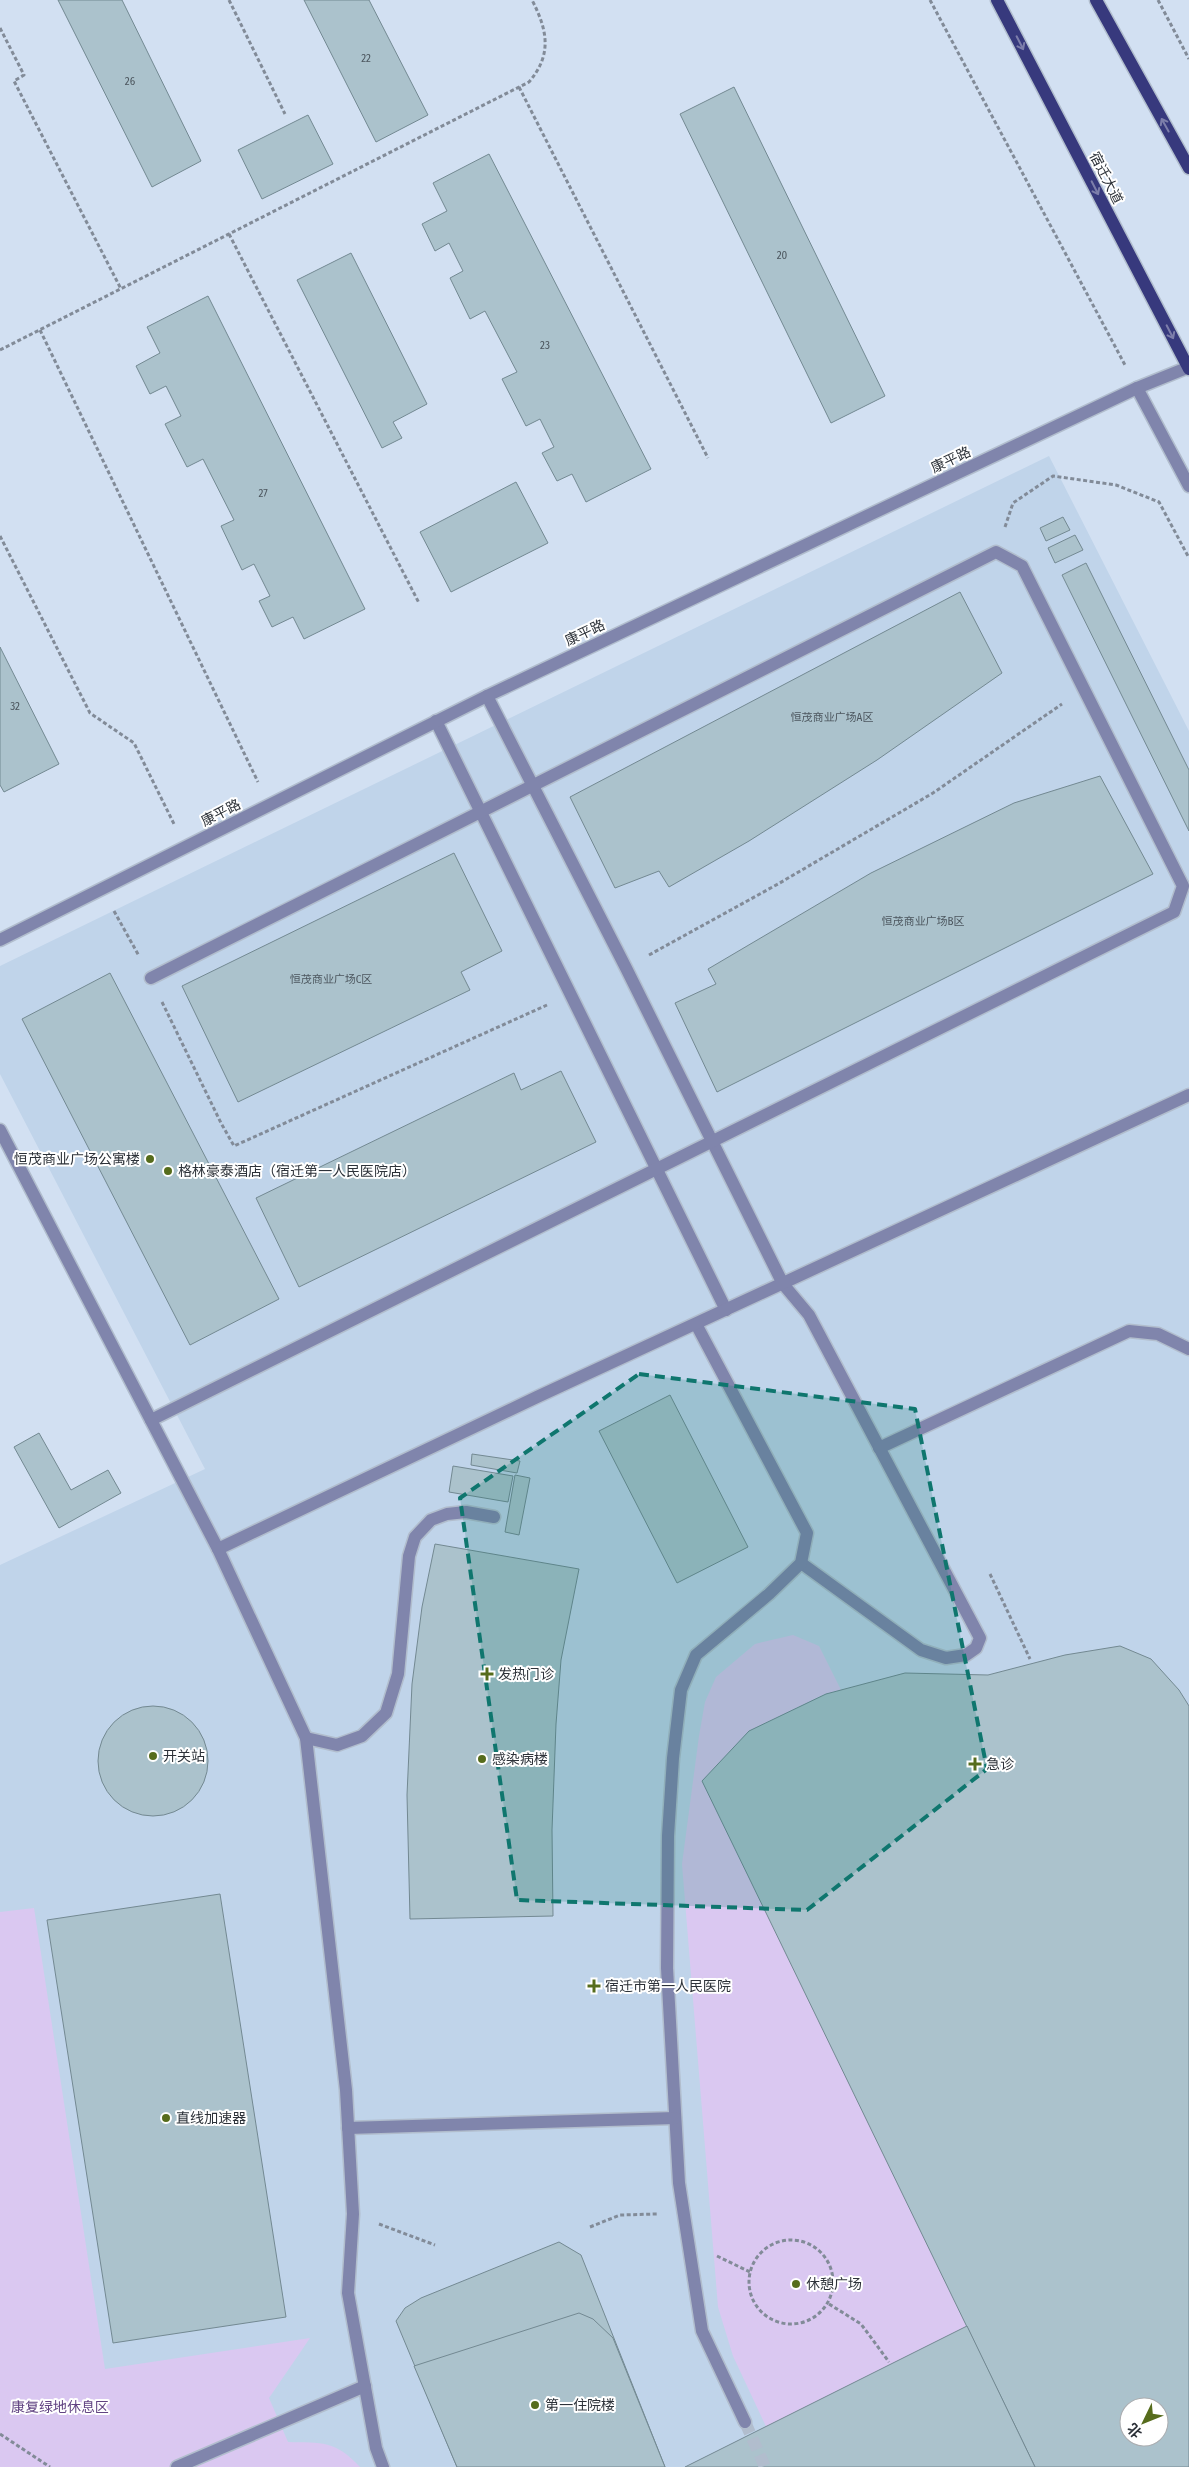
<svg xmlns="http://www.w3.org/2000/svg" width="1189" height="2467" viewBox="0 0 1189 2467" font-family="'Fira Sans Condensed','Noto Sans SC',sans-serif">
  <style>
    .built { fill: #c0d4ea; fill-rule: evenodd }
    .green { fill: #dac8f1 }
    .building { fill: #abc2cc; stroke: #738992; fill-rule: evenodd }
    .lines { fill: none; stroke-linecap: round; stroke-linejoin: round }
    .minor-tunnel { stroke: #b1bdcd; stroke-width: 12; stroke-dasharray: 12 6; stroke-linecap: butt }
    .minor-casing { stroke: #b1bdcd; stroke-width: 15 }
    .major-casing { stroke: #b1bdcd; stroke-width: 15 }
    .path { stroke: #828b98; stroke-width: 3; stroke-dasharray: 4 2.5; stroke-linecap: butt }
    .minor { stroke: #8085ac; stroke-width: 12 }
    .major { stroke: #37397d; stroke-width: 12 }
    .oneway { stroke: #7d7eaa }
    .marked { fill: #0f766e; fill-opacity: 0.2; stroke: #0f766e; stroke-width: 4; stroke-dasharray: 10 6; stroke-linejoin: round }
    .poi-dot { fill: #566c1c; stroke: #fff; stroke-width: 2 }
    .labels { text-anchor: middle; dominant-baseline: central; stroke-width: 4; stroke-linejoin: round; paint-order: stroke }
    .number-label { font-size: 11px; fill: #4c565e }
    .street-label { font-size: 14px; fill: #2d3239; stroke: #fff }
    .poi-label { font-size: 14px; fill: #2d3239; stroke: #fff; text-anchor: start }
    .park-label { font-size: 14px; fill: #614382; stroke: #fff }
  </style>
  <rect width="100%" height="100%" fill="#d2e0f2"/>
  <path class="built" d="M1049 456 1189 731V2467H0V1565L205 1469 0 1074V966ZM1129 2407H1159V2437H1129Z"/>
  <g class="green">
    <path d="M793 1635 819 1646 841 1690 825 1694 749 1731 702 1781 1036 2467H785L733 2356 718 2307 682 1864 699 1736 705 1702 716 1677 755 1644Z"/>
    <path d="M34 1908 105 2369 310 2338 269 2398 288 2442C322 2443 335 2440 360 2467H0V1912Z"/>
  </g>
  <g class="building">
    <path d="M58 0H122L201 161 152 187Z"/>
    <path d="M304 0H369L428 115 376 142Z"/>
    <path d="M734 87 885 396 831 423 680 114Z"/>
    <path d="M308 115 333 164 262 199 238 150Z"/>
    <path d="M489 154 651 469 586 502 572 474 557 481 542 453 554 447 540 419 526 426 502 379 517 372 485 311 470 319 450 278 463 271 449 243 435 251 422 224 447 211 433 183Z"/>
    <path d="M351 253 427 404 393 422 402 438 382 448 297 280Z"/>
    <path d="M208 296 365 609 304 639 293 617 272 627 259 601 270 596 254 564 242 570 221 526 234 520 203 459 187 467 165 424 181 416 166 386 150 394 136 366 160 353 147 327Z"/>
    <path d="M516 482 548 543 451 592 420 532Z"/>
    <path d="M1063 517 1070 530 1046 541 1040 528Z"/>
    <path d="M1075 535 1083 550 1055 563 1048 548Z"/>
    <path d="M1086 563 1189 770V831L1062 575Z"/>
    <path d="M960 592 1002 673 877 760 749 841 669 887 659 871 615 888 570 797Z"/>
    <path d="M0 647 59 764 4 792 0 785Z"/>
    <path d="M1100 776 1153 874 717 1092 675 1003 716 984 708 969 871 873 1014 803Z"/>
    <path d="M454 853 502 951 461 972 470 990 238 1102 182 986Z"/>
    <path d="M110 973 279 1299 190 1345 22 1019Z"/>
    <path d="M561 1071 596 1142 299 1287 256 1198 514 1073 521 1090Z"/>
    <path d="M670 1395 748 1547 677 1583 599 1431Z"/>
    <path d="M39 1433 71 1490 108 1470 121 1493 59 1528 14 1447Z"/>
    <path d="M472 1454 520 1461 517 1473 471 1465Z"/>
    <path d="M453 1466 513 1476 508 1502 449 1492Z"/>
    <path d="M515 1475 530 1478 519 1535 505 1532Z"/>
    <path d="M435 1544 579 1569 561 1660 556 1724 552 1830 553 1916 410 1919 407 1795 412 1684 422 1607Z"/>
    <path d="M1120 1646 1151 1659 1179 1690 1189 1706V2467H1035L702 1781 749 1731 826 1694 905 1673 988 1675 1065 1655ZM1129 2407H1159V2437H1129Z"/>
    <circle cx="153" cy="1761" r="55"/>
    <path d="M220 1894 286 2317 113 2343 47 1920Z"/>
    <path d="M559 2242 581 2255 665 2467H457L396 2321 405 2308 421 2298Z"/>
    <path d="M579 2313 593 2319 613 2338 665 2467H457L414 2366Z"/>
    <path d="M967 2326 1035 2467H685Z"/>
  </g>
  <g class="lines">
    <path class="minor-tunnel" d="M745 2422 765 2467"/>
    <defs>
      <g id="minor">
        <path d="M1137 388 1189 486"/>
        <path d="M487 696 626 968 783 1284 809 1315 980 1638 976 1648 966 1655 946 1658 921 1650 801 1563"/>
        <path d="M436 721 726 1310"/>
        <path d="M0 940 487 696 1137 388 1189 367"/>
        <path d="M151 978 996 552 1022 566 1183 886 1174 912 151 1420"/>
        <path d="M0 1130 218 1549"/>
        <path d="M696 1324 807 1533 801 1563 769 1594 696 1655 681 1690 673 1758 668 1836 667 1968 679 2183 702 2331 745 2422"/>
        <path d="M879 1448 1129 1331 1158 1334 1189 1349"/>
        <path d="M306 1738 337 1745 362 1736 386 1713 398 1674 409 1556 415 1537 431 1520 447 1514 466 1512 494 1517"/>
        <path d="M348 2128 675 2118"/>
        <path d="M177 2467 365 2386"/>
        <path d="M383 2467 376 2448 348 2293 353 2214 346 2090 306 1738 218 1549 537 1397 1189 1095"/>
      </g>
      <g id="major">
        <path d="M997 0 1189 369"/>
        <path d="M1096 0 1189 168"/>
      </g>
    </defs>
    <use href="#minor" class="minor-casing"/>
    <use href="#major" class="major-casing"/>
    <g class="path">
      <path d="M229 0 285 114"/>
      <path d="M930 0 1125 365"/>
      <path d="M1158 0 1189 59"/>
      <path d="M0 28 24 75 14 81 121 289"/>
      <path d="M519 87 708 458"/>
      <path d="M229 234 419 603"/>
      <path d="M40 330 258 782"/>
      <path d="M0 350 529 82C552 55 548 31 532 0"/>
      <path d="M1005 527 1013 503 1053 476 1116 485 1159 502 1189 558"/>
      <path d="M0 536 90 713 134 743 174 824"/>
      <path d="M114 911 139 956"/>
      <path d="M649 955 778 884 933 793 1062 704"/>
      <path d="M162 1002 221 1123 234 1146 547 1005"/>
      <path d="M990 1574 1030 1659"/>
      <path d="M379 2224 435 2245"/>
      <path d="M590 2227 620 2215 657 2214"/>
      <circle cx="791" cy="2282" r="42"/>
      <path d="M717 2256 750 2272"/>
      <path d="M829 2304 861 2324 889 2362"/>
      <path d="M0 2434 50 2467"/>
    </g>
    <use href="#minor" class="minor"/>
    <use href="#major" class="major"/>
  </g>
  <defs><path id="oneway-shaft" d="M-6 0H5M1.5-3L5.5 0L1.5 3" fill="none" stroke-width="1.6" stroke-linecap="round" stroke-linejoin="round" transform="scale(1.25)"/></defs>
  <g class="oneway">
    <use href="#oneway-shaft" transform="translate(1020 43) rotate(63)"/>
    <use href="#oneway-shaft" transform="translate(1165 125) rotate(-119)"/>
    <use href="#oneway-shaft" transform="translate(1095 188) rotate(63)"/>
    <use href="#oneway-shaft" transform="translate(1170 332) rotate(63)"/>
  </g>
  <path class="marked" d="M639 1374 915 1409 987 1769 807 1910 517 1900 460 1498Z"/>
  <g class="poi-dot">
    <circle cx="150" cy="1159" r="5"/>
    <circle cx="168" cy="1171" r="5"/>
    <path d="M484.5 1666.5h5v5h5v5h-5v5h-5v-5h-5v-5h5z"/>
    <circle cx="153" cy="1756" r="5"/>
    <circle cx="482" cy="1759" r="5"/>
    <path d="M972.5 1756.5h5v5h5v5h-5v5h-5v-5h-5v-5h5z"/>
    <path d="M591.5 1978.5h5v5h5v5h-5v5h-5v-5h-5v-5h5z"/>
    <circle cx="166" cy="2118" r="5"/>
    <circle cx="796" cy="2284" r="5"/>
    <circle cx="535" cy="2405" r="5"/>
  </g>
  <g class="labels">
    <g class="number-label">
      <text x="366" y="58">22</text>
      <text x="130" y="81">26</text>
      <text x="782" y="255">20</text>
      <text x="545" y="345">23</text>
      <text x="263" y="493">27</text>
      <text x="15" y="706">32</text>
      <text x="832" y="717">恒茂商业广场A区</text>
      <text x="923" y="921">恒茂商业广场B区</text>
      <text x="331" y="979">恒茂商业广场C区</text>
    </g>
    <g class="street-label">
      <text transform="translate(1106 178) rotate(63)">宿迁大道</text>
      <text transform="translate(951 460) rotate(-25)">康平路</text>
      <text transform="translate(585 633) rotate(-25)">康平路</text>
      <text transform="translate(221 813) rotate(-27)">康平路</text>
    </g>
    <g class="poi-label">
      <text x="140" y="1159" text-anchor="end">恒茂商业广场公寓楼</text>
      <text x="178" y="1171">格林豪泰酒店（宿迁第一人民医院店）</text>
      <text x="498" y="1674">发热门诊</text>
      <text x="163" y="1756">开关站</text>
      <text x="492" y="1759">感染病楼</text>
      <text x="986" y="1764">急诊</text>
      <text x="605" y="1986">宿迁市第一人民医院</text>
      <text x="176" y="2118">直线加速器</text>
      <text x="806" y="2284">休憩广场</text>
      <text x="545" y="2405">第一住院楼</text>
    </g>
    <g class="park-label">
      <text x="60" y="2407">康复绿地休息区</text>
    </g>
  </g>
  <g transform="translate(1144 2422) rotate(227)"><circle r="24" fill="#ffffff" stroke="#abadb0"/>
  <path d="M0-4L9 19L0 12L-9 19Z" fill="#566c1c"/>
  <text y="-8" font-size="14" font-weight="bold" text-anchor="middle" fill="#2d3239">北</text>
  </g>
</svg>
